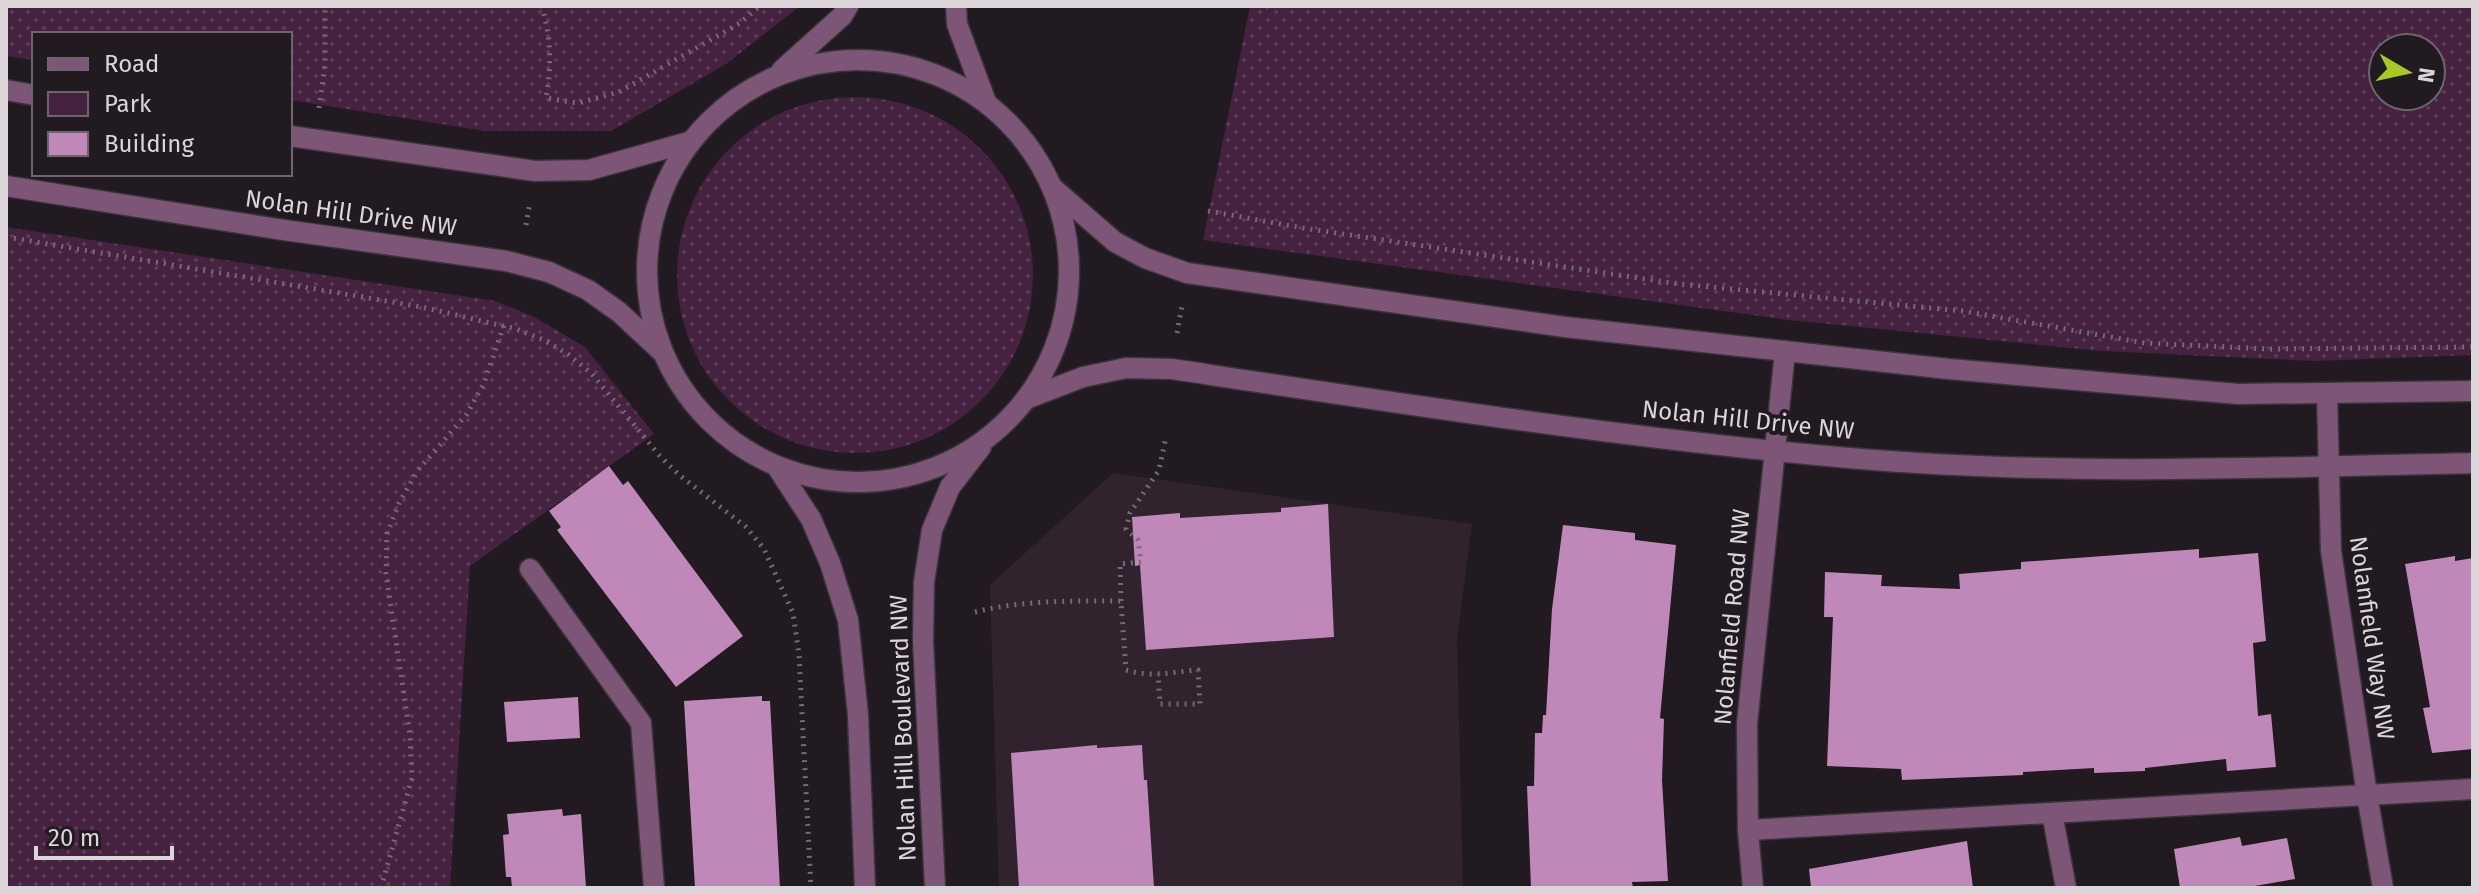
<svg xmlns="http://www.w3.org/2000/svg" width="2479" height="894" viewBox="0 0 2479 894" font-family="'Fira Sans',sans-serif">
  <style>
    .built { fill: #30232e }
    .green { fill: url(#green-dots); fill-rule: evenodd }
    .building { fill: #c088b8 }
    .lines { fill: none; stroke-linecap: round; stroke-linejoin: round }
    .minor-casing { stroke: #3c343b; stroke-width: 23 }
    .path { stroke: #736c72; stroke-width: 5; stroke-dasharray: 2 6; stroke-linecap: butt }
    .minor { stroke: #7d5677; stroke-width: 20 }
    .labels { text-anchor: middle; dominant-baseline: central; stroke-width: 8; stroke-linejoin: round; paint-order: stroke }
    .street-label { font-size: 24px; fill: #dbd5da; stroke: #221a21 }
  </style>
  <defs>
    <pattern id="green-dots" width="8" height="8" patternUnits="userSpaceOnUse" patternTransform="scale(2)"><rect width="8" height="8" fill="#442240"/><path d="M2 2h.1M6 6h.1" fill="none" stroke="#5e415b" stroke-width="1.8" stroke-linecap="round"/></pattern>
  </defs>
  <rect width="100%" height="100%" fill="#221a21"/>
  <path class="built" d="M1113 473 1472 524 1457 640 1463 888H999L990 585Z"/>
  <g class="green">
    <path d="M6 6H800L726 64 611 131H485L290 100V34H34V60L6 56Z"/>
    <path d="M1250 6H2473V355L2314 361 2101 351 1789 320 1203 240ZM2383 48H2431V96H2383Z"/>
    <circle cx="855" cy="275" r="178"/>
    <path d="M6 227 495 301 534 317 585 347 654 434 470 566 450 888H6Z"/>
  </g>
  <g class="building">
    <path d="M609 466 623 485 628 481 743 636 676 687 557 530 561 527 549 511Z"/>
    <path d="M1328 504 1334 637 1146 650 1140 565 1135 566 1132 517 1180 513V518L1281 512V508Z"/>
    <path d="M1563 525 1635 533V540L1676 545 1660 718 1664 719 1662 780 1668 881 1632 882 1633 888H1531L1527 786H1534L1535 733H1542L1543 715H1546L1552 609Z"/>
    <path d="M2199 549V558L2258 553 2266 641 2253 643 2258 716 2271 714 2276 767 2227 771 2226 759 2145 768V771L2094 773V768L2023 772V775L1902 780 1901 769 1827 766 1833 617H1824L1825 572 1882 575 1881 586 1960 589 1959 574 2021 569V562Z"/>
    <path d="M2455 556V561L2473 558V749L2432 753 2423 708 2430 707 2405 564Z"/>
    <path d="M762 696V701H770L780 888H695L684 701Z"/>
    <path d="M578 697 580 738 507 742 504 702Z"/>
    <path d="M1097 745V748L1142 745 1144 780H1147L1154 888H1019L1011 753Z"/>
    <path d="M562 809 563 816 581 814 586 888H512L511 877H506L503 835 509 834 507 814Z"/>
    <path d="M2240 837 2242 846 2287 838 2295 879 2243 888H2180L2174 849Z"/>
    <path d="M1967 841 1973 888H1811L1809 869Z"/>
  </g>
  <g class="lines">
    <defs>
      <g id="minor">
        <path d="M956 6 957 24 986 102"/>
        <circle cx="858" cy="271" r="211"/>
        <path d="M782 70 842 16 848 6"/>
        <path d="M6 90 34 95"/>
        <path d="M290 136 535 171 589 170 689 142"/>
        <path d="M6 186 284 230 506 261 549 272 588 290 619 312 661 351"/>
        <path d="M1054 189 1115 242 1145 258 1187 273 1565 327 1949 369 2238 394 2473 391"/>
        <path d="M2327 394 2331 551 2367 795 2383 888"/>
        <path d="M1026 399 1083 377 1126 368 1172 369C1397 403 1622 438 1849 458 2057 476 2265 468 2473 463"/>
        <path d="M777 467 811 519 830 563 848 620 858 715 865 888"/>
        <path d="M530 569 641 723 654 888"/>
        <path d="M2052 813 2066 888"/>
        <path d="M1748 830 2473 789"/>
        <path d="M935 888 923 641 924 582 932 530 950 487 981 447"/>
        <path d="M1753 888 1748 830 1747 724 1785 351"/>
      </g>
    </defs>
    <use href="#minor" class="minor-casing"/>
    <g class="path">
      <path d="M542 6C551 40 552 63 546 98L578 103 619 92 740 23 760 6"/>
      <path d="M1266 6H1275"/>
      <path d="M319 108 325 66V6"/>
      <path d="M1208 211 1303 228 1679 284 1963 311 2145 343 2268 349 2473 347"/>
      <path d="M526 225 530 202"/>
      <path d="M6 237 422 307 516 329 544 340 569 355 592 374 659 455 678 474 746 527 764 549 793 613 799 655 811 888"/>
      <path d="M1177 333 1182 306"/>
      <path d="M1121 601 1120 564 1141 562 1138 540 1126 529 1130 513 1159 470 1166 437"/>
      <path d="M975 612C1023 600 1072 601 1121 601L1126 670C1152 678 1170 672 1198 670L1200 704H1160L1158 674"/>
      <path d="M381 888 412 778 410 735 386 574 387 534 399 503 418 470 467 414 484 383 504 325"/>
    </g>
    <use href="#minor" class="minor"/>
  </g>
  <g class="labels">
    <g class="street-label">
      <text transform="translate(351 213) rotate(8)">Nolan Hill Drive NW</text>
      <text transform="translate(1748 420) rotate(6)">Nolan Hill Drive NW</text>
      <text transform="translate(1732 617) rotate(-85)">Nolanfield Road NW</text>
      <text transform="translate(2372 638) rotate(82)">Nolanfield Way NW</text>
      <text transform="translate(903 728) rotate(-92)">Nolan Hill Boulevard NW</text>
    </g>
  </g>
  <rect width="2479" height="894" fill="none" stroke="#dbd5da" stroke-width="16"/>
  <rect x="32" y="32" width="260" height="144" fill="#221a21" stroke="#6c656b" stroke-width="2"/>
  <rect x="48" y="58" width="40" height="12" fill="#7d5677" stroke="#6c656b" stroke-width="2"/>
  <text x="104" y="72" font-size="24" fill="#dbd5da">Road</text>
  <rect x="48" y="92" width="40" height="24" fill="#442240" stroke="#6c656b" stroke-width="2"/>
  <text x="104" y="112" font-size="24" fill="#dbd5da">Park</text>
  <rect x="48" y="132" width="40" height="24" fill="#c088b8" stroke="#6c656b" stroke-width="2"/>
  <text x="104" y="152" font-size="24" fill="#dbd5da">Building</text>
  <g transform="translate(2407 72) rotate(99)"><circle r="38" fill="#221a21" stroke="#6c656b" stroke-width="2"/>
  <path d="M0-6L14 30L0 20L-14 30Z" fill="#a6c822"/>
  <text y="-12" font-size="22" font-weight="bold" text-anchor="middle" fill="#dbd5da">N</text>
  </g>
  <path d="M36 846v12h136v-12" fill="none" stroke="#dbd5da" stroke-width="4"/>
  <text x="48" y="846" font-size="24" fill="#dbd5da" stroke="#221a21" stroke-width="6" paint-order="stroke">20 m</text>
</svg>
